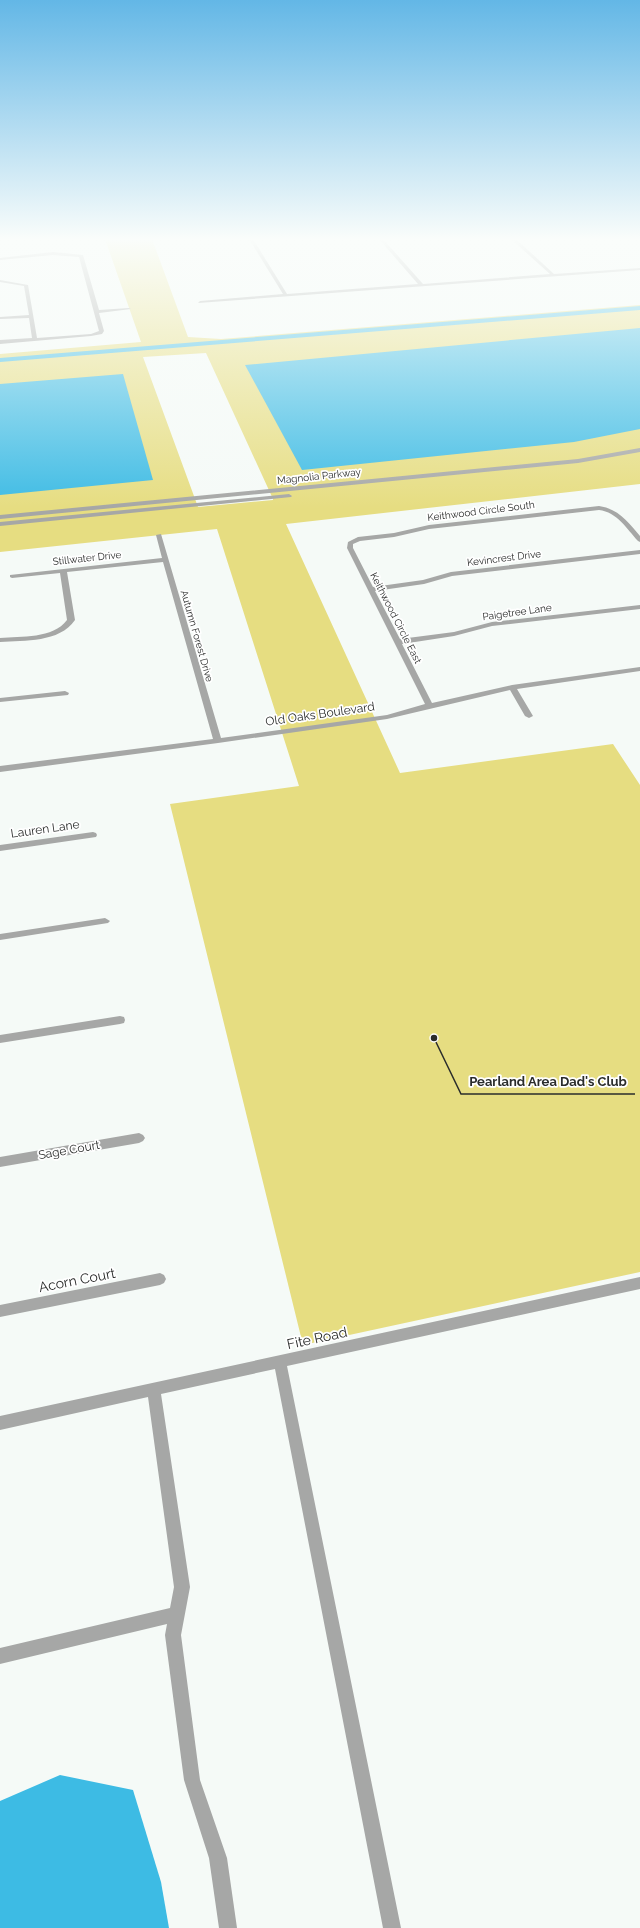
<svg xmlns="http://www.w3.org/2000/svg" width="640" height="1928" viewBox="0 0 640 1928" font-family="Raleway,sans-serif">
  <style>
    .green { fill: #e6dd81; fill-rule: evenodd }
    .water { fill: #3dbbe4 }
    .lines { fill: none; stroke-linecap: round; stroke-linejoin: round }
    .canal { fill: #3dbbe4; fill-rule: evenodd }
    .minor { fill: #a6a7a6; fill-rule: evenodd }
    .labels { text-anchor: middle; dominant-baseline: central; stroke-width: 3.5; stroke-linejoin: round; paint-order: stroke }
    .far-street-label { font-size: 10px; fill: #2a2c2b; stroke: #fff }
    .street-label { font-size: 12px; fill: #2a2c2b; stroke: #fff }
    .near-street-label { font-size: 14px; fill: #2a2c2b; stroke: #fff }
    .leader { fill: none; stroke: #2a2c2b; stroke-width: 1.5 }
    .callout-dot { fill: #2a2c2b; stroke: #fff; stroke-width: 1.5 }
    .callout-label { font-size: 13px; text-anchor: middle; font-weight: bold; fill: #2a2c2b; stroke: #fff; stroke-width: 3.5; stroke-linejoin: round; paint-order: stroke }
  </style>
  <rect width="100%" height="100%" fill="#f5faf7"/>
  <path class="green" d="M105 239H152L188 337 221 339 640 305V484L286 524 400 773 613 744 640 785V1272L303 1345 170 804 299 786 217 529 0 552V354L141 342ZM206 353 273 499V500L198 507 143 357Z"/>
  <g class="water">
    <path d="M640 328V429L574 442 302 470 245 365Z"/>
    <path d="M123 374 153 480 0 495V384Z"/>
    <path d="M60 1775 133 1790 161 1882 169 1928H0V1801Z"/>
  </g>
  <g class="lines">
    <path class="canal" d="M640 306V310L0 362V358Z"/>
    <g class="minor">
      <path d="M249 239H253L287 294 418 284 379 239H383L423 284 550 274 511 239H516L554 274 640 268V270L198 303 200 301 283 294Z"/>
      <path d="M53 252 83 255 99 310 129 308 131 309 99 313 104 331 102 334 91 336 0 344V340L32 338 29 318 0 319V317L29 315 24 286 0 282V280L28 285 37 338 91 334 99 331 79 257 53 255 0 260V258Z"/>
      <path d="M640 448V452L578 463 0 519V515L578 459Z"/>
      <path d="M289 494 292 496 291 497 0 526V522Z"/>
      <path d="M599 506C619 509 628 522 640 536V542L638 541C627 529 617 512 599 510L429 529 394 537 360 541 353 544V548L373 587 423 580 451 572 640 550V554L452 576 424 584 375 591 400 639 454 632 492 622 640 605V609L492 626 454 636 402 644 432 703 512 685 640 667V671L517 689 533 716 529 718 525 716 510 690 387 719 218 743 0 772V766L213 739 163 562 67 572 75 620C59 643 25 640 0 642V638C21 636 53 639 67 620L60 573 12 578 10 577V575L162 558 156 535 161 534 221 738 387 715 425 704 347 548 348 542 358 537 394 533 429 525Z"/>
      <path d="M65 691 69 693 68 695 0 702V698Z"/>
      <path d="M93 832 96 833 97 835 96 837 0 851V845Z"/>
      <path d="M105 918 110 921 108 923 0 940V934Z"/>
      <path d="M120 1016 124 1017 125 1020 124 1023 120 1024 0 1043V1035Z"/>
      <path d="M139 1133 143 1135 145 1138 143 1141 139 1143 0 1167V1157Z"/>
      <path d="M160 1273 164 1275 166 1279 164 1283 160 1285 0 1317V1305Z"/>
      <path d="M640 1277V1289L287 1366 401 1928H383L275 1369 161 1394 190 1587 181 1635 200 1780 227 1858 237 1928H219L209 1858 184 1780 165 1635 167 1624 0 1664V1648L170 1608 174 1587 148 1397 0 1430V1416Z"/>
    </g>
  </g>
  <linearGradient id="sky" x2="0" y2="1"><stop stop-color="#63b7e6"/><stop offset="0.47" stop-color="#fafdfb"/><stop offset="1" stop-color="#fafdfb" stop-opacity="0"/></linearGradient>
  <rect width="640" height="509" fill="url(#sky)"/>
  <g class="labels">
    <g class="far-street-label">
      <text transform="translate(319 476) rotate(-6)">Magnolia Parkway</text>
      <text transform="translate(481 511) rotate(-7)">Keithwood Circle South</text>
      <text transform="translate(87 558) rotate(-6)">Stillwater Drive</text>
      <text transform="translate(504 558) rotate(-7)">Kevincrest Drive</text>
      <text transform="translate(517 612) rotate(-8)">Paigetree Lane</text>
      <text transform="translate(396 618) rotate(63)">Keithwood Circle East</text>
      <text transform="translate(197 636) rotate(74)">Autumn Forest Drive</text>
    </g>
    <g class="street-label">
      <text transform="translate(320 714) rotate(-8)">Old Oaks Boulevard</text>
      <text transform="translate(45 829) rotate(-8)">Lauren Lane</text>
      <text transform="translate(69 1150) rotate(-10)">Sage Court</text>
    </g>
    <g class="near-street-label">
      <text transform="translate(77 1280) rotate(-11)">Acorn Court</text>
      <text transform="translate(317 1338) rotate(-12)">Fite Road</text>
    </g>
  </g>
  <path class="leader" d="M434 1038L461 1094H635"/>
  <circle class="callout-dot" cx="434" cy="1038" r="4"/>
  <g class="callout-label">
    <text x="548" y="1086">Pearland Area Dad's Club</text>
  </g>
</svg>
